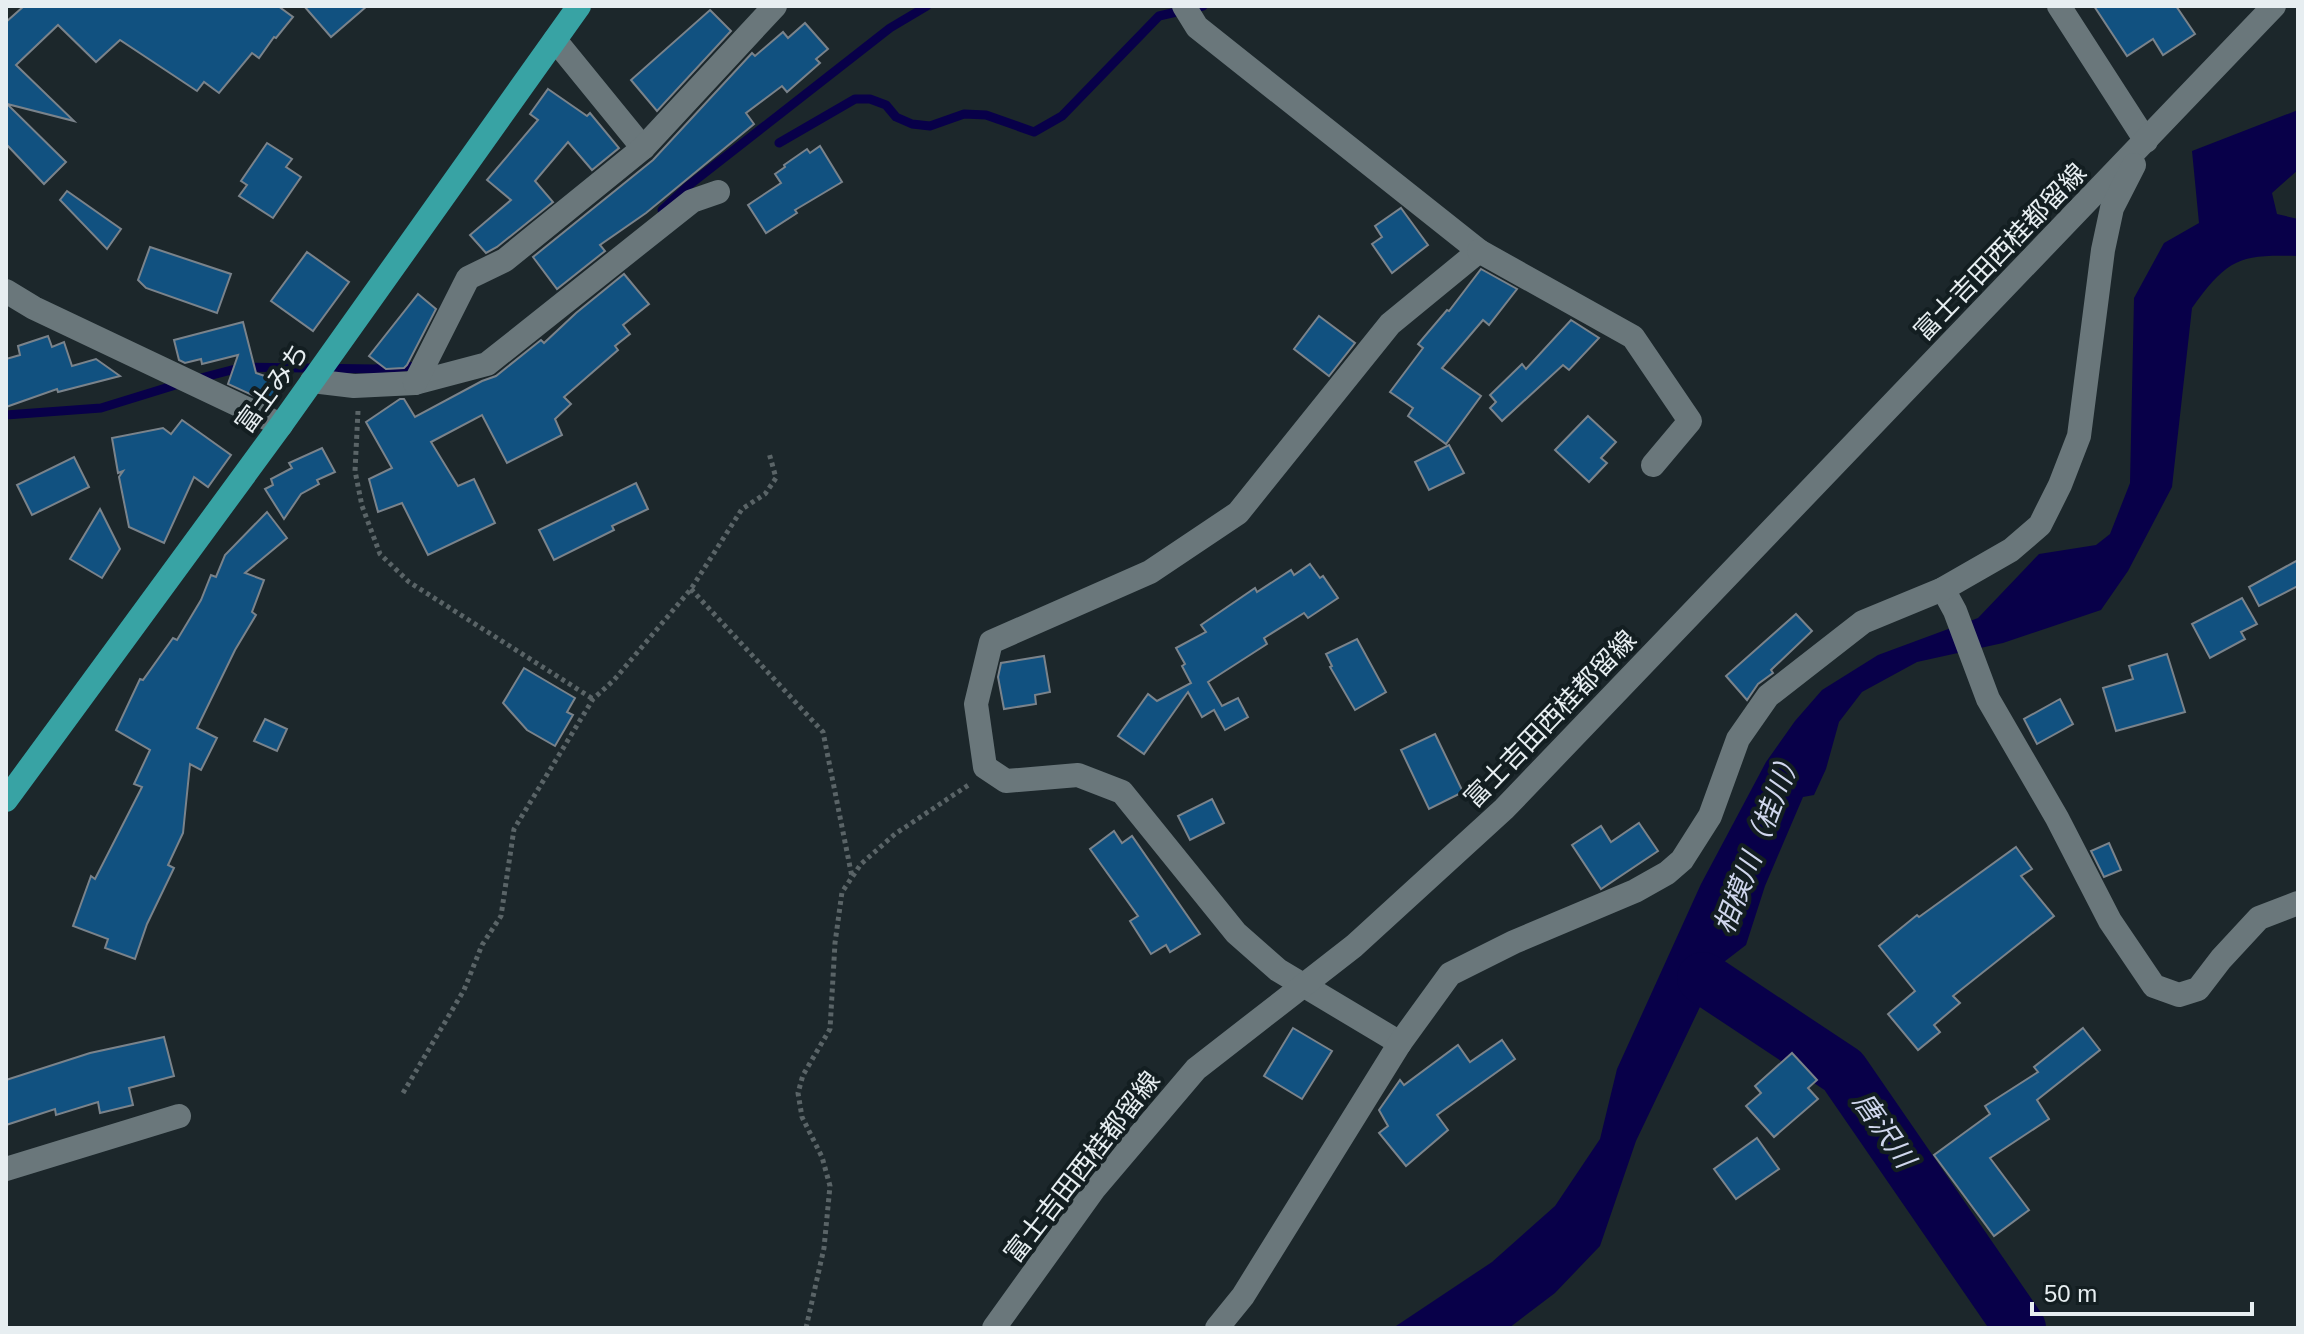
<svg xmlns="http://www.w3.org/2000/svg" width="2304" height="1334" viewBox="0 0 2304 1334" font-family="Helvetica,'Noto Sans JP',sans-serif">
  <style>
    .water { fill: #080049 }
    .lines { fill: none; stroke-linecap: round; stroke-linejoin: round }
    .stream { stroke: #080049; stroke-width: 9 }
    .river { stroke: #080049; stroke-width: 52 }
    .building { fill: #115180; stroke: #7a838b; stroke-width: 2 }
    .path { stroke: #5a6467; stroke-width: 5; stroke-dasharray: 4 4; stroke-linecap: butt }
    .minor { stroke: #6a777b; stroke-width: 24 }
    .secondary { stroke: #6a777b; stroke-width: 24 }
    .trunk { stroke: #38a3a4; stroke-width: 24 }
    .labels { text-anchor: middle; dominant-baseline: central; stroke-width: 8; stroke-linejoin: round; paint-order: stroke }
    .street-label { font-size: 26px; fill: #e7eef1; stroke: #131e21 }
    .water-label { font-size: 28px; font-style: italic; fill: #cfd6ec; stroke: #131e21 }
  </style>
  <rect width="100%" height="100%" fill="#1c272b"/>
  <path class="water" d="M2298 110V170L2272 193 2277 214 2298 219V256C2239 254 2227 259 2192 308L2172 487 2128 571 2101 610 2003 643 1917 662 1862 692 1839 722 1826 769 1814 795 1803 797 1765 886 1746 945 1720 965 1636 1141 1600 1246 1555 1293 1509 1328H1393L1492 1262 1555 1206 1600 1139 1617 1069 1701 884 1766 762 1795 721 1822 690 1878 655 1978 618 2039 554 2096 545 2110 534 2130 483 2134 298 2164 243 2199 223 2192 151Z"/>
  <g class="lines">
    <g class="stream">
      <path d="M779 143 855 99H870L886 105 896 117 912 124 930 126 964 114 986 115 1034 132 1062 116 1159 16 1203 6"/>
      <path d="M662 210 688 186 890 28 927 6"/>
      <path d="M197 379 243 367 374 369 420 366"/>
      <path d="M6 415 101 408 182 383"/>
    </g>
    <path class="river" d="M1703 978 1843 1071 2020 1328"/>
  </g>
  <g class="building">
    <path d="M24 6H278L293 17 276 38 274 37 259 58 252 53 219 93 204 82 197 91 120 40 96 62 58 25 16 65 74 121 7 104 66 162 44 184 6 144V22Z"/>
    <path d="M304 6H367L331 37Z"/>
    <path d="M2094 6H2176L2195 34 2163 55 2153 39 2127 56Z"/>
    <path d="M710 10 731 31 657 111 631 80Z"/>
    <path d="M805 23 828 49 816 59 820 63 787 92 782 86 746 113 754 124 646 213 600 245 605 251 557 289 533 257 653 160 752 53 755 56 783 32 788 38Z"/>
    <path d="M548 89 587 116 590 113 619 148 592 170 568 142 535 181 553 202 497 247 486 253 470 235 511 200 487 180 538 120 530 114Z"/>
    <path d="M267 143 292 159 286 167 301 177 273 218 239 196 247 185 241 181Z"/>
    <path d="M820 146 842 182 795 210 797 213 766 233 748 205 781 183 775 174 785 167 784 165 807 149 810 153Z"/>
    <path d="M67 191 121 229 107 249 60 200Z"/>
    <path d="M1401 208 1428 245 1392 273 1372 244 1382 237 1375 226Z"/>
    <path d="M150 247 231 274 217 313 146 288 138 280Z"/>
    <path d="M307 252 349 282 313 331 271 301Z"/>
    <path d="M1481 269 1517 289 1489 325 1483 320 1442 368 1481 396 1446 444 1408 416 1413 408 1390 392 1423 348 1418 344 1447 310 1449 311Z"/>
    <path d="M624 274 649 304 623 325 630 334 615 346 618 350 564 397 571 404 555 419 562 435 507 463 482 415 431 442 458 486 474 479 495 523 428 555 402 503 378 512 369 479 392 468 366 422 400 399H404L415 417 482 381 496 376 541 340 544 343 576 313Z"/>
    <path d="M418 294 436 309 407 365 404 368 386 369 369 356Z"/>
    <path d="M1319 316 1355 343 1329 376 1294 349Z"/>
    <path d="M1571 320 1599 338 1569 370 1563 365 1502 421 1490 408 1496 402 1490 395 1522 364 1526 369Z"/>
    <path d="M243 322 256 373 279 381 272 404 228 384 238 355 202 364 201 359 185 363 179 360 174 340Z"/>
    <path d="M48 336 52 347 64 342 72 366 96 359 120 376 58 392 57 389 6 407V359L20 355 18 346Z"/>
    <path d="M1588 416 1616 442 1601 458 1607 463 1589 482 1555 450Z"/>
    <path d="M182 420 231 455 208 487 194 477 164 543 129 527 119 477 123 471 118 473 112 438 163 428 171 434Z"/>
    <path d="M1449 445 1464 473 1429 490 1415 462Z"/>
    <path d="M322 448 335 472 317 480 319 484 301 494 284 519 265 489 273 485 271 479 292 468 289 463Z"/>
    <path d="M74 457 89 487 32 515 17 485Z"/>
    <path d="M636 483 648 509 612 526 614 530 554 560 539 530Z"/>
    <path d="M100 509 120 549 102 578 70 559Z"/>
    <path d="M267 512 287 538 245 573 264 580 252 612 256 615 235 650 197 728 217 738 201 770 190 764 183 833 168 865 174 868 147 924 135 959 105 948 108 939 73 926 91 876 95 879 142 787 134 784 150 750 116 730 140 679 143 680 173 638 177 640 201 600 211 575 216 577 225 555Z"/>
    <path d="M2298 560V586L2259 606 2249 587Z"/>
    <path d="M1310 564 1320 578 1323 576 1338 598 1308 618 1304 613 1264 638 1267 644 1208 682 1222 706 1238 698 1248 717 1225 730 1214 710 1202 717 1188 692 1144 754 1118 736 1148 694 1157 701 1191 683 1182 666 1185 664 1176 648 1206 632 1201 625 1255 588 1257 592 1291 570 1294 575Z"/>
    <path d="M2242 598 2257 624 2241 632 2245 639 2210 658 2192 624Z"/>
    <path d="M1796 614 1812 631 1771 670 1773 673 1758 684 1747 700 1726 676Z"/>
    <path d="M1357 639 1386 692 1355 710 1330 667 1332 666 1326 654Z"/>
    <path d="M2167 654 2185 712 2116 731 2103 688 2133 679 2129 666Z"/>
    <path d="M1044 656 1050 692 1035 695 1036 704 1004 709 998 677 1001 663Z"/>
    <path d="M524 668 575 698 567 712 573 715 555 746 527 730 503 703Z"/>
    <path d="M2060 699 2073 724 2037 744 2024 719Z"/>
    <path d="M265 719 287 729 277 751 254 741Z"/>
    <path d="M1435 734 1463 792 1429 809 1401 750Z"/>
    <path d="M1212 799 1224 823 1190 840 1178 816Z"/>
    <path d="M1639 823 1658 851 1601 889 1572 845 1601 826 1611 842Z"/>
    <path d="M1114 831 1122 843 1132 836 1200 934 1170 952 1166 945 1151 954 1130 921 1138 916 1090 849Z"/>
    <path d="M2109 843 2121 870 2104 877 2091 851Z"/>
    <path d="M2016 847 2032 869 2021 876 2054 916 1953 996 1960 1003 1934 1025 1940 1032 1918 1050 1888 1014 1915 991 1879 946 1917 915 1919 917Z"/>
    <path d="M1293 1028 1332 1051 1302 1099 1264 1076Z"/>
    <path d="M2083 1028 2100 1050 2037 1100 2049 1119 1990 1158 2029 1210 1994 1236 1934 1155 1990 1114 1985 1106 2038 1072 2034 1067Z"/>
    <path d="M164 1037 174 1076 129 1088 133 1105 100 1113 98 1102 56 1115 55 1109 6 1125V1080L90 1053Z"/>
    <path d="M1502 1040 1515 1059 1437 1115 1448 1130 1406 1166 1379 1133 1388 1126 1379 1110 1400 1080 1404 1085 1458 1045 1470 1062Z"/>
    <path d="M1792 1053 1817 1080 1808 1088 1818 1099 1774 1137 1746 1106 1761 1093 1755 1086Z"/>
    <path d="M1757 1138 1779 1169 1736 1199 1714 1169Z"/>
  </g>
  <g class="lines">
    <g class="path">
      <path d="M358 411 355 471 362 506 380 554 409 582 593 699"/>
      <path d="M691 589 823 732 852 877"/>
      <path d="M403 1093 464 990 482 945 501 916 514 829 593 699 614 680 691 589 742 509 765 494 776 478 769 453"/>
      <path d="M806 1328 824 1248 830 1186 822 1157 802 1117 798 1093 803 1075 830 1029 835 943 842 892 861 864 895 834 970 784"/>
    </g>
    <g class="minor">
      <path d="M1184 6 1197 27 1479 251 1390 324 1238 513 1150 572 991 642 976 704 985 767 1006 781 1078 775 1122 792 1236 933 1278 970 1400 1043"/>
      <path d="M2059 6 2146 141"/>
      <path d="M555 40 643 148"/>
      <path d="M1479 251 1633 337 1690 421 1653 465"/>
      <path d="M6 291 34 308 281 425"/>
      <path d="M312 381 354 386 415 383 487 364 692 201 718 192"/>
      <path d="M415 383 468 278 505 260 643 148 775 6"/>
      <path d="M1943 589 1955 611 1988 699 2057 818 2110 921 2154 986 2179 995 2198 989 2221 959 2259 918 2298 903"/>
      <path d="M6 1169 179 1116"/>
    </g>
    <g class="secondary">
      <path d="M994 1328 1094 1189 1196 1069 1354 946 1504 809 2274 6"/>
      <path d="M1217 1328 1243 1296 1400 1043 1450 974 1514 942 1635 891 1667 873 1682 860 1710 816 1738 739 1768 696 1863 622 1943 589 2011 550 2040 525 2060 485 2079 436 2103 250 2112 208 2134 165"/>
    </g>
    <path class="trunk" d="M6 800 281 425 579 6"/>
  </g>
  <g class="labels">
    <g class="street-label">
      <text transform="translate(2000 252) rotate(-46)">富士吉田西桂都留線</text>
      <text transform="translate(272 388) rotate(-54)">富士みち</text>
      <text transform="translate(1550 719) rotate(-46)">富士吉田西桂都留線</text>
      <text transform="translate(1082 1167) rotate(-52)">富士吉田西桂都留線</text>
    </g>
    <g class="water-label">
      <text transform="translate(1758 841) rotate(-69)">相模川（桂川）</text>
      <text transform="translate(1884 1130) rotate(55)">唐沢川</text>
    </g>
  </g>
  <rect width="2304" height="1334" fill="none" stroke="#e7eef1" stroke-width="16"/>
  <path d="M2032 1302v12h220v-12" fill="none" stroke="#e7eef1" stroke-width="4"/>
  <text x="2044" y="1302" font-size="24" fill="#e7eef1" stroke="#131e21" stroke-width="6" paint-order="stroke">50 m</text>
</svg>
